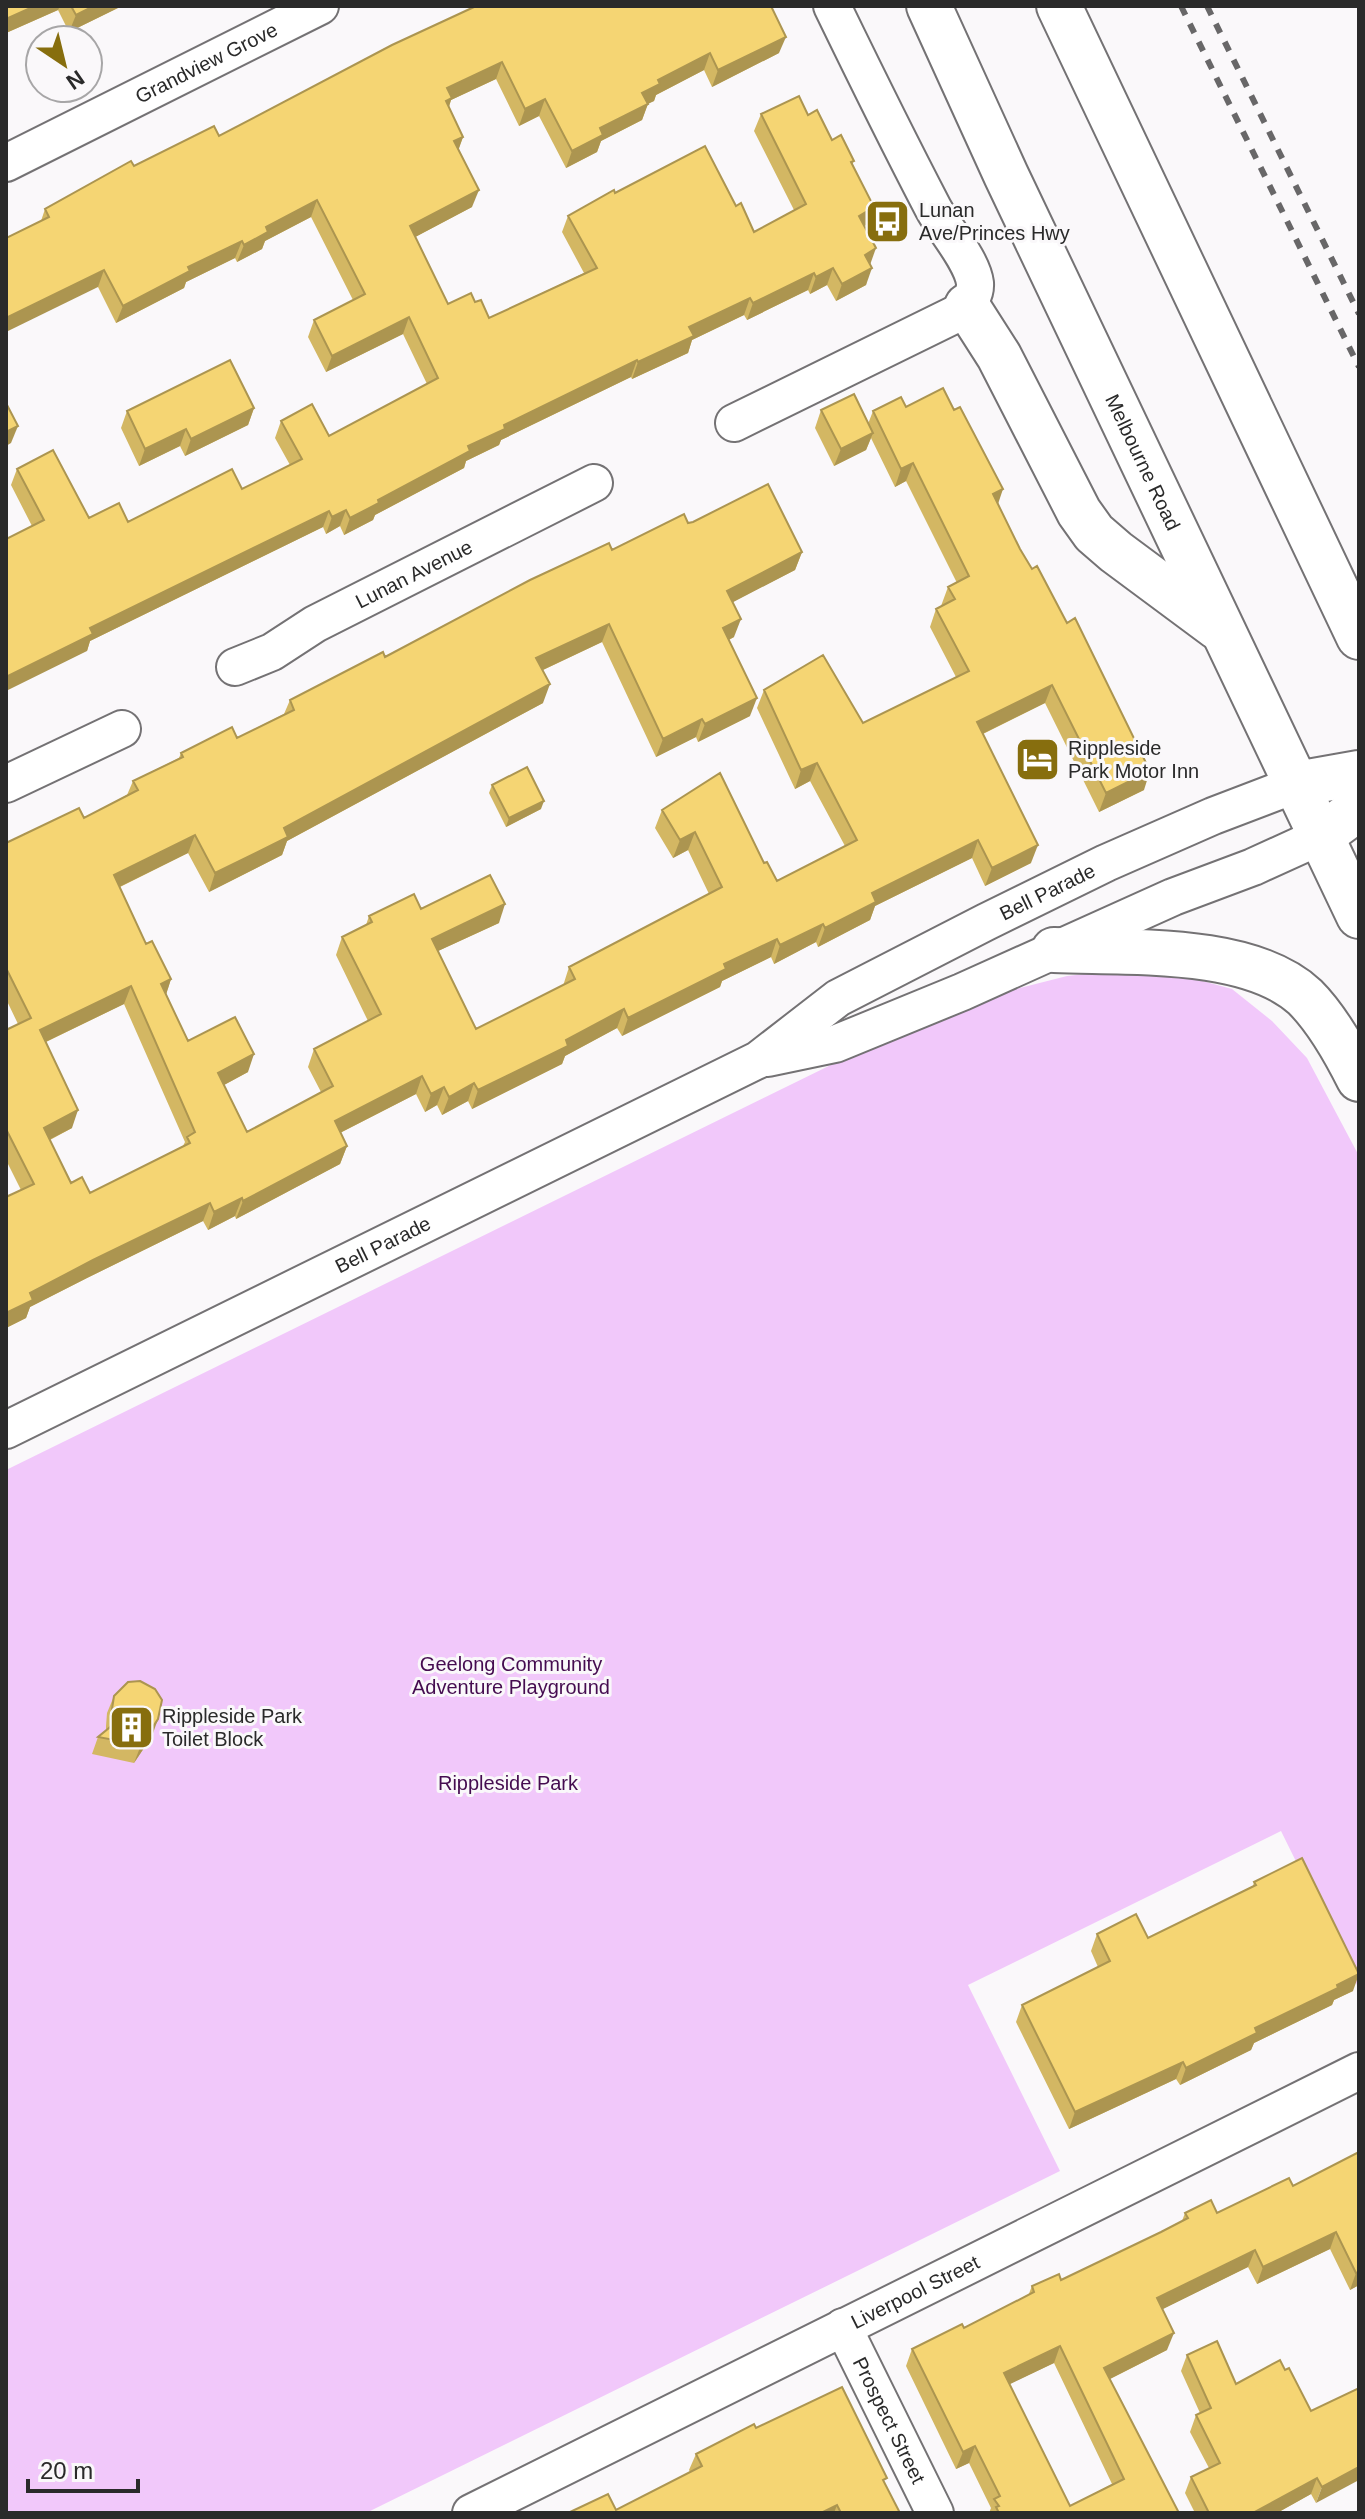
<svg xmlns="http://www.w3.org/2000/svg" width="1365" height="2519" viewBox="0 0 1365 2519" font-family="Arial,sans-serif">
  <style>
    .green { fill: #f1c8fa }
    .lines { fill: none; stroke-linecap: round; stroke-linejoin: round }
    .minor-casing { stroke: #747274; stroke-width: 40 }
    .highway-casing { stroke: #747274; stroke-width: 48 }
    .minor { stroke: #fff; stroke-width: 36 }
    .highway { stroke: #fff; stroke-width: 44 }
    .rail { stroke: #686768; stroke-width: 6; stroke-dasharray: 10 10; stroke-linecap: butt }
    .wall { fill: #d3b763; fill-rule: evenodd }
    .shaded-wall { fill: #ac9550 }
    .building { fill: #f5d573; stroke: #ac9550; stroke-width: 2; fill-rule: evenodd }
    .labels { text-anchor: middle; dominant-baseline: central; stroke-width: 6; stroke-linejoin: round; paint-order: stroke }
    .street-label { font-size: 20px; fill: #2a2a2a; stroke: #faf8fa }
    .poi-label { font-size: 20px; fill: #2a2a2a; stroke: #faf8fa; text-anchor: start }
    .park-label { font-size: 20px; fill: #450c50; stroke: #faf8fa }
  </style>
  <rect width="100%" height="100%" fill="#faf8fa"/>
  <path class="green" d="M1121 970 1173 973 1232 989 1272 1021 1307 1058 1359 1156V1989L1281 1831 968 1985 1060 2171 366 2513H6V1470L892 1035 988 996 1067 976Z"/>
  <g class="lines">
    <defs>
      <g id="minor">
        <path id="s1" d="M6 163 320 6"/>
        <path d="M734 423 958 313C968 305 976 296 975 283 972 260 944 229 933 208 898 141 865 74 832 6"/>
        <path id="s2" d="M235 667 272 652 315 624 594 483"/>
        <path d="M6 784 122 729"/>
        <path d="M768 1058 835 1044 962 992 1173 897 1253 867 1321 836"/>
        <path id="s3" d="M6 1430 758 1060 838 998 986 922 1106 863 1213 816 1297 784"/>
        <path id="s4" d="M843 2327 935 2513"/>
        <path id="s5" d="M471 2513 1359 2071"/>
      </g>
      <g id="highway">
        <path id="s6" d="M929 6 1006 175 1359 916"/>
        <path d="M1059 6 1359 637"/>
        <path d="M967 306 999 356 1079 512 1094 533 1116 552 1217 627"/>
        <path d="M1297 784 1359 773"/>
        <path d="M1321 836 1359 808"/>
        <path d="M1054 950C1127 953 1249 945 1305 997 1327 1019 1345 1051 1359 1079"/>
      </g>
    </defs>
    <use href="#minor" class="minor-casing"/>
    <use href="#highway" class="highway-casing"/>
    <use href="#minor" class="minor"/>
    <use href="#highway" class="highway"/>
    <g class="rail">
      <path d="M1181 6 1359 367"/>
      <path d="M1207 6 1359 314"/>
    </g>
  </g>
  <g class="wall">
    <path d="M6 6H122L69 32 58 10 6 33Z"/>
    <path d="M472 6H771L779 53 712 87 704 70 656 95 654 101 648 103 642 120 601 141 597 152 566 168 539 116 519 126 496 79 451 100 449 107 463 137 458 150 472 207 415 237 448 304 475 302 489 318 584 273 562 232 568 216 615 193 736 206 754 232 794 210 754 131 761 114 808 115 854 161 852 165 874 207 868 224 864 226 870 265 866 285 836 301 827 285 810 294 808 290 747 320 744 315 692 340 688 353 632 379 631 377 501 440 499 445 466 461 464 468 375 515 373 520 344 535 340 526 326 534 323 527 90 641 87 651 32 526 11 485 17 469 89 518 128 522 242 489 290 465 275 438 281 421 329 436 427 384 403 334 326 372 308 337 314 320 353 300 311 217 265 241 262 249 237 262 235 258 186 282 184 288 116 323 98 287 41 221 45 209 134 166 219 136 471 8Z"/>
    <path d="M906 407 998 504 1020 549 1144 790 1099 812 1045 703 983 734 1031 863 985 886 972 858 875 906 870 920 818 947 816 942 774 964 771 957 722 981 720 987 622 1036 617 1028 565 1056 562 1064 472 1109 468 1101 442 1115 437 1105 425 1112 416 1094 340 1133 347 1146 340 1164 236 1219 235 1216 208 1230 203 1221 87 1278 30 1307 26 1318 6 1328V1197L21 1190 6 1160V1030L18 1024 6 999V843L84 818 127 795 133 781 179 758 181 753 237 738 284 714 290 700 385 657 612 550 688 523 802 552 795 570 732 602 734 637 729 640 750 716 698 742 696 737 656 757 602 642 543 670V703L287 841 282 855 209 892 188 853 120 887 146 944 171 979 166 994 188 1041 248 1072 224 1085 247 1132 321 1092 308 1067 314 1049 368 1021 336 955 342 937 366 925 369 916 421 909 499 923 438 951 476 1029 563 986 569 967 709 894 688 850 673 858 655 828 662 810 764 863 777 881 845 846 810 781 795 789 757 708 764 690 863 723 956 677 930 627 936 609 941 606 948 587 957 583 906 481 895 487 871 438 866 450 834 466 815 428 821 410 868 424 873 411ZM124 1004 185 1142 183 1146 90 1193 71 1183 50 1140 72 1128 46 1042Z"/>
    <path d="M254 408 248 425 185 456 180 446 139 466 121 428 127 411Z"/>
    <path d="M492 785 541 809 506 827 489 793Z"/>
    <path d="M114 1696 152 1736 134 1763 92 1754 98 1737 106 1730V1726L107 1713Z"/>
    <path d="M1254 1882 1353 1991 1334 2000 1332 2005 1254 2043 1251 2050 1180 2085 1176 2079 1069 2129 1016 2022 1022 2005 1098 1967 1091 1951 1097 1934 1148 1938 1253 1886Z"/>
    <path d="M1359 2152V2285L1350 2290 1330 2249 1257 2284 1248 2267 1162 2309 1167 2350 1110 2379 1179 2513H989L991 2508 969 2463 956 2469 906 2366 912 2349 964 2328 1028 2296 1032 2286 1061 2280 1161 2232 1182 2221 1185 2213H1217L1293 2186ZM1054 2363 1112 2484 1070 2506 1009 2384Z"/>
    <path d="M1187 2355 1236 2384 1285 2370 1311 2411 1359 2388 1316 2503 1311 2494 1277 2513H1195L1185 2493 1191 2477 1209 2468 1190 2432 1196 2415 1200 2413 1181 2371Z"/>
    <path d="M756 2428 885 2484 900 2513H568L616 2510 690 2472 689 2470 696 2454Z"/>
  </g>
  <g class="shaded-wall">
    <path d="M35 6H60L58 10 6 33V19Z"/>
    <path d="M94 6H122L69 32 76 15Z"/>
    <path d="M786 37 779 53 712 87 718 70Z"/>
    <path d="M710 53 704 70 656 95 654 101 638 109 648 104 642 120 601 141 597 152 566 168 572 151 658 80Z"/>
    <path d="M502 62 496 79 451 100 446 115 440 118 447 88Z"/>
    <path d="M545 99 539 116 519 126 525 109Z"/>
    <path d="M463 137 457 154 454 141Z"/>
    <path d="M479 190 472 207 404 243 410 226Z"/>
    <path d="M317 200 311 217 265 241 262 249 237 262 244 245 266 227Z"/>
    <path d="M874 207 868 224 853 233 859 216Z"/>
    <path d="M242 241 235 258 186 282 184 288 116 323 123 306 188 267Z"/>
    <path d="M876 248 870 265 865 255Z"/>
    <path d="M833 268 827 285 810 294 816 277Z"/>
    <path d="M872 268 866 285 836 301 842 284Z"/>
    <path d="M104 270 98 287 6 332V318Z"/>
    <path d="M814 273 808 290 747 320 753 303Z"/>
    <path d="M750 298 744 315 692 340 688 353 632 379 638 362 689 327Z"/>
    <path d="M409 317 403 334 326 372 332 356Z"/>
    <path d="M637 360 631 377 501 440 499 445 466 461 464 468 375 515 373 520 344 535 350 518 378 500 504 425Z"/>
    <path d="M254 408 248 425 185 456 191 439Z"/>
    <path d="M18 426 11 443 6 446V432Z"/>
    <path d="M186 429 180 446 139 466 145 449Z"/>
    <path d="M873 433 866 450 834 466 841 449Z"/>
    <path d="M913 463 906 481 895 487 901 469Z"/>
    <path d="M1003 489 997 507 993 494Z"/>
    <path d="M346 510 340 526 326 534 332 517Z"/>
    <path d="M329 511 323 527 90 641 87 651 6 691V677L90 628Z"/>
    <path d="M802 552 795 570 720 609 727 591Z"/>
    <path d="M741 619 734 637 716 646 723 628Z"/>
    <path d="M609 624 602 642 530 676 536 658Z"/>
    <path d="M550 684 543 703 287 841 282 855 209 892 215 873 284 828Z"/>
    <path d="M1052 685 1045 703 970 740 977 722Z"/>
    <path d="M757 698 750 716 698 742 705 724Z"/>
    <path d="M702 719 696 737 656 757 663 739Z"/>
    <path d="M817 763 810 781 795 789 801 770Z"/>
    <path d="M1150 771 1144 790 1099 812 1106 793Z"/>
    <path d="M544 801 541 809 506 827 509 818Z"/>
    <path d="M695 832 688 850 673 858 680 840Z"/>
    <path d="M195 835 188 853 107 893 114 875Z"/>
    <path d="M978 840 972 858 875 906 870 920 818 947 825 928 872 893Z"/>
    <path d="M1038 845 1031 863 985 886 992 868Z"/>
    <path d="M505 904 499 923 425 957 432 939Z"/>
    <path d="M823 924 816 942 774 964 780 945Z"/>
    <path d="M777 939 771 957 722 981 720 987 622 1036 628 1018 724 964Z"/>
    <path d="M171 979 165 998 161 984Z"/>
    <path d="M131 986 124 1004 33 1048 40 1030Z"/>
    <path d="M624 1009 617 1028 565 1056 562 1064 472 1109 478 1090 566 1040Z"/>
    <path d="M254 1054 248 1072 211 1092 218 1073Z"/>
    <path d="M422 1076 416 1094 328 1139 335 1121Z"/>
    <path d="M474 1083 468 1101 442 1115 449 1097Z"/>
    <path d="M444 1087 437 1105 425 1112 431 1094Z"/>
    <path d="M78 1110 72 1128 37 1146 44 1128Z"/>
    <path d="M347 1146 340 1164 236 1219 243 1201Z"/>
    <path d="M242 1198 235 1216 208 1230 214 1212Z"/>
    <path d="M210 1203 203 1221 87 1278 30 1307 26 1318 6 1328V1313L30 1293 93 1260Z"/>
    <path d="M158 1719 152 1736 134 1763 141 1745Z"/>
    <path d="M1359 1974 1353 1991 1334 2000 1332 2005 1254 2043 1251 2050 1180 2085 1186 2068 1255 2028Z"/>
    <path d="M1183 2062 1176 2079 1069 2129 1075 2112Z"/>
    <path d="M1336 2232 1330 2249 1257 2284 1263 2267Z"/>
    <path d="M1255 2250 1248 2267 1151 2315 1157 2298Z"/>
    <path d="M1359 2272V2285L1350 2290 1356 2273Z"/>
    <path d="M1174 2333 1167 2350 1098 2385 1104 2368Z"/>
    <path d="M1060 2346 1054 2363 998 2390 1004 2373Z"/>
    <path d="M975 2446 969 2463 956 2469 963 2452Z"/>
    <path d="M1359 2467V2480L1316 2503 1322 2487Z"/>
    <path d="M1317 2478 1311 2494 1277 2513H1253Z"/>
    <path d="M837 2505 834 2513H821Z"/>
  </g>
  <g class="building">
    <path d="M6 6H35L6 19Z"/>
    <path d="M71 6H94L76 15Z"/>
    <path d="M474 6H771L786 37 718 70 710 53 658 80 660 84 642 93 648 104 600 128 603 135 572 151 545 99 525 109 502 62 447 88 452 98 446 101 463 137 454 141 479 190 410 226 448 304 471 293 475 302 481 300 489 318 597 268 568 216 614 190 615 193 705 146 736 206 741 203 754 232 806 204 761 114 799 96 808 115 817 110 832 140 841 135 854 161 851 162 874 207 859 216 876 248 865 255 872 268 842 284 833 268 816 277 814 273 753 303 750 298 689 327 694 336 638 362 637 360 504 425 505 429 468 446 470 451 378 500 379 503 350 518 346 510 332 517 329 511 90 628 93 634 6 677V539L44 520 17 469 53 450 89 518 119 503 128 522 232 469 242 489 302 459 281 421 312 404 329 436 438 378 409 317 332 356 314 320 365 294 317 200 266 227 268 232 244 245 242 241 188 267 190 271 123 306 104 270 6 318V238L49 217 45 209 131 161 134 166 214 126 219 136 392 45 474 7Z"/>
    <path d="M230 360 254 408 191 439 186 429 145 449 127 411Z"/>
    <path d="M943 388 954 410 960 407 1003 489 993 494 1020 549 1032 569 1037 566 1067 623 1075 618 1150 771 1106 793 1052 685 977 722 1038 845 992 868 978 840 872 893 876 902 825 928 823 924 780 945 777 939 724 964 726 969 628 1018 624 1009 566 1040 568 1046 478 1090 474 1083 449 1097 444 1087 431 1094 422 1076 335 1121 347 1146 243 1201 242 1198 214 1212 210 1203 93 1260 30 1293 33 1300 6 1313V1197L34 1184 6 1129V1030L31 1018 6 968V843L79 808 84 818 138 790 133 781 183 757 181 753 232 727 237 738 294 710 290 700 383 652 385 657 530 580 609 543 612 550 684 514 688 523 693 522 768 484 802 552 727 591 741 619 723 628 757 698 705 724 702 719 663 739 609 624 536 658 550 684 284 828 288 837 215 873 195 835 114 875 146 944 152 941 171 979 161 984 188 1041 235 1017 254 1054 218 1073 247 1132 333 1086 314 1049 381 1014 342 937 372 922 369 916 414 894 421 909 490 875 505 904 432 939 476 1029 575 979 569 967 722 887 695 832 680 840 662 810 720 773 764 863 767 862 777 881 857 840 817 763 801 770 764 690 823 655 863 723 969 671 936 609 955 599 948 587 969 576 913 463 901 469 873 411 901 397 906 407ZM131 986 195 1132 187 1137 190 1143 90 1193 82 1177 71 1183 44 1128 78 1110 40 1030Z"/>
    <path d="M854 394 873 433 841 449 821 410Z"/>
    <path d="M6 403 18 426 6 432Z"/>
    <path d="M527 767 544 801 509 818 492 785Z"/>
    <path d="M140 1681 155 1689 162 1700 158 1719 141 1745 98 1737 115 1723 112 1709 114 1696 128 1682Z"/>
    <path d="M1302 1858 1359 1974 1337 1985 1338 1988 1255 2028 1257 2033 1186 2068 1183 2062 1075 2112 1022 2005 1110 1961 1097 1934 1136 1914 1148 1938 1256 1885 1254 1882Z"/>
    <path d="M1359 2152V2272L1356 2273 1336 2232 1263 2267 1255 2250 1157 2298 1174 2333 1104 2368 1179 2513H999L996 2507 999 2506 994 2499 1000 2496 975 2446 963 2452 912 2349 962 2324 964 2328 1034 2292 1032 2286 1059 2274 1061 2280 1161 2232 1188 2218 1185 2213 1211 2200 1217 2213 1289 2178 1293 2186ZM1060 2346 1124 2479 1070 2506 1004 2373Z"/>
    <path d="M1217 2341 1236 2384 1280 2360 1285 2370 1289 2368 1311 2411 1359 2388V2467L1322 2487 1317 2478 1253 2513H1209L1191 2477 1220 2463 1196 2415 1211 2408 1187 2355Z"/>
    <path d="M842 2387 887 2478 883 2480 900 2513H841L837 2505 821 2513H568L608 2494 616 2510 702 2466 696 2454 754 2424 756 2428Z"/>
  </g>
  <defs>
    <symbol id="bus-square" viewBox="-11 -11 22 22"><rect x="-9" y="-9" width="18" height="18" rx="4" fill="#876e0e" stroke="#faf8fa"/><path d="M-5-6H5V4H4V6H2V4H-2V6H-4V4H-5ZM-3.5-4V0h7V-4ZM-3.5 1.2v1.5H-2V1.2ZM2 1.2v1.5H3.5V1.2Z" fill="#fff"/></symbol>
    <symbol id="hotel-square" viewBox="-11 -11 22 22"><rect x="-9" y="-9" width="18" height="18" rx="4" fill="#876e0e" stroke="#faf8fa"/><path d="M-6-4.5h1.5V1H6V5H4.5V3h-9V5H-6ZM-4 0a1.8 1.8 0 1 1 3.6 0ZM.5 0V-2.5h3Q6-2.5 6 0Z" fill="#fff"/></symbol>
    <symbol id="building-square" viewBox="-11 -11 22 22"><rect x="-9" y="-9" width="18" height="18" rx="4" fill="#876e0e" stroke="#faf8fa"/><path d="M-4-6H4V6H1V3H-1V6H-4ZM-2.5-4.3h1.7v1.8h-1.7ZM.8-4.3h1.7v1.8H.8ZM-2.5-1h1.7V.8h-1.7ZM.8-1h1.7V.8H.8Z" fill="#fff"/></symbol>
  </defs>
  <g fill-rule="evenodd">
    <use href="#bus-square" x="862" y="196" width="51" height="51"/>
    <use href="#hotel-square" x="1012" y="734" width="51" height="51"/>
    <use href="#building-square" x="106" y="1702" width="51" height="51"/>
  </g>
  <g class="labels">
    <g class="street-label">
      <text stroke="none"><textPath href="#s1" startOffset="224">Grandview Grove</textPath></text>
      <text stroke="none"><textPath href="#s6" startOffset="504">Melbourne Road</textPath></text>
      <text stroke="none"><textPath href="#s2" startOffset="202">Lunan Avenue</textPath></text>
      <text stroke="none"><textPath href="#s3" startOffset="1174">Bell Parade</textPath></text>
      <text stroke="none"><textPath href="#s3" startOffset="420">Bell Parade</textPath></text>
      <text stroke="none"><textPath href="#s5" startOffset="496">Liverpool Street</textPath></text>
      <text stroke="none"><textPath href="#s4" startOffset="104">Prospect Street</textPath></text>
    </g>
    <g class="poi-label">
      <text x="919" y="210">Lunan<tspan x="919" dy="23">Ave/Princes Hwy</tspan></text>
      <text x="1068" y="748">Rippleside<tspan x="1068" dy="23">Park Motor Inn</tspan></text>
      <text x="162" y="1716">Rippleside Park<tspan x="162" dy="23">Toilet Block</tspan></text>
    </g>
    <g class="park-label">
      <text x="511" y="1664">Geelong Community<tspan x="511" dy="23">Adventure Playground</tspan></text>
      <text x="508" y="1783">Rippleside Park</text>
    </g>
  </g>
  <rect width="1365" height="2519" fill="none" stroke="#2a2a2a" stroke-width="16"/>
  <g transform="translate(64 64) rotate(145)"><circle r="38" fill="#faf8fa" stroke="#a7a6a7" stroke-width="2"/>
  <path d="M0-6L14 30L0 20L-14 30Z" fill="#876e0e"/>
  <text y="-12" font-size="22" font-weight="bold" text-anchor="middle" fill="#2a2a2a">N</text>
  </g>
  <path d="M28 2479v12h110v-12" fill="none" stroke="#2a2a2a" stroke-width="4"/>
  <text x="40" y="2479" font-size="24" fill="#2a2a2a" stroke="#faf8fa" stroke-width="6" paint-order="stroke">20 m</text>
</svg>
